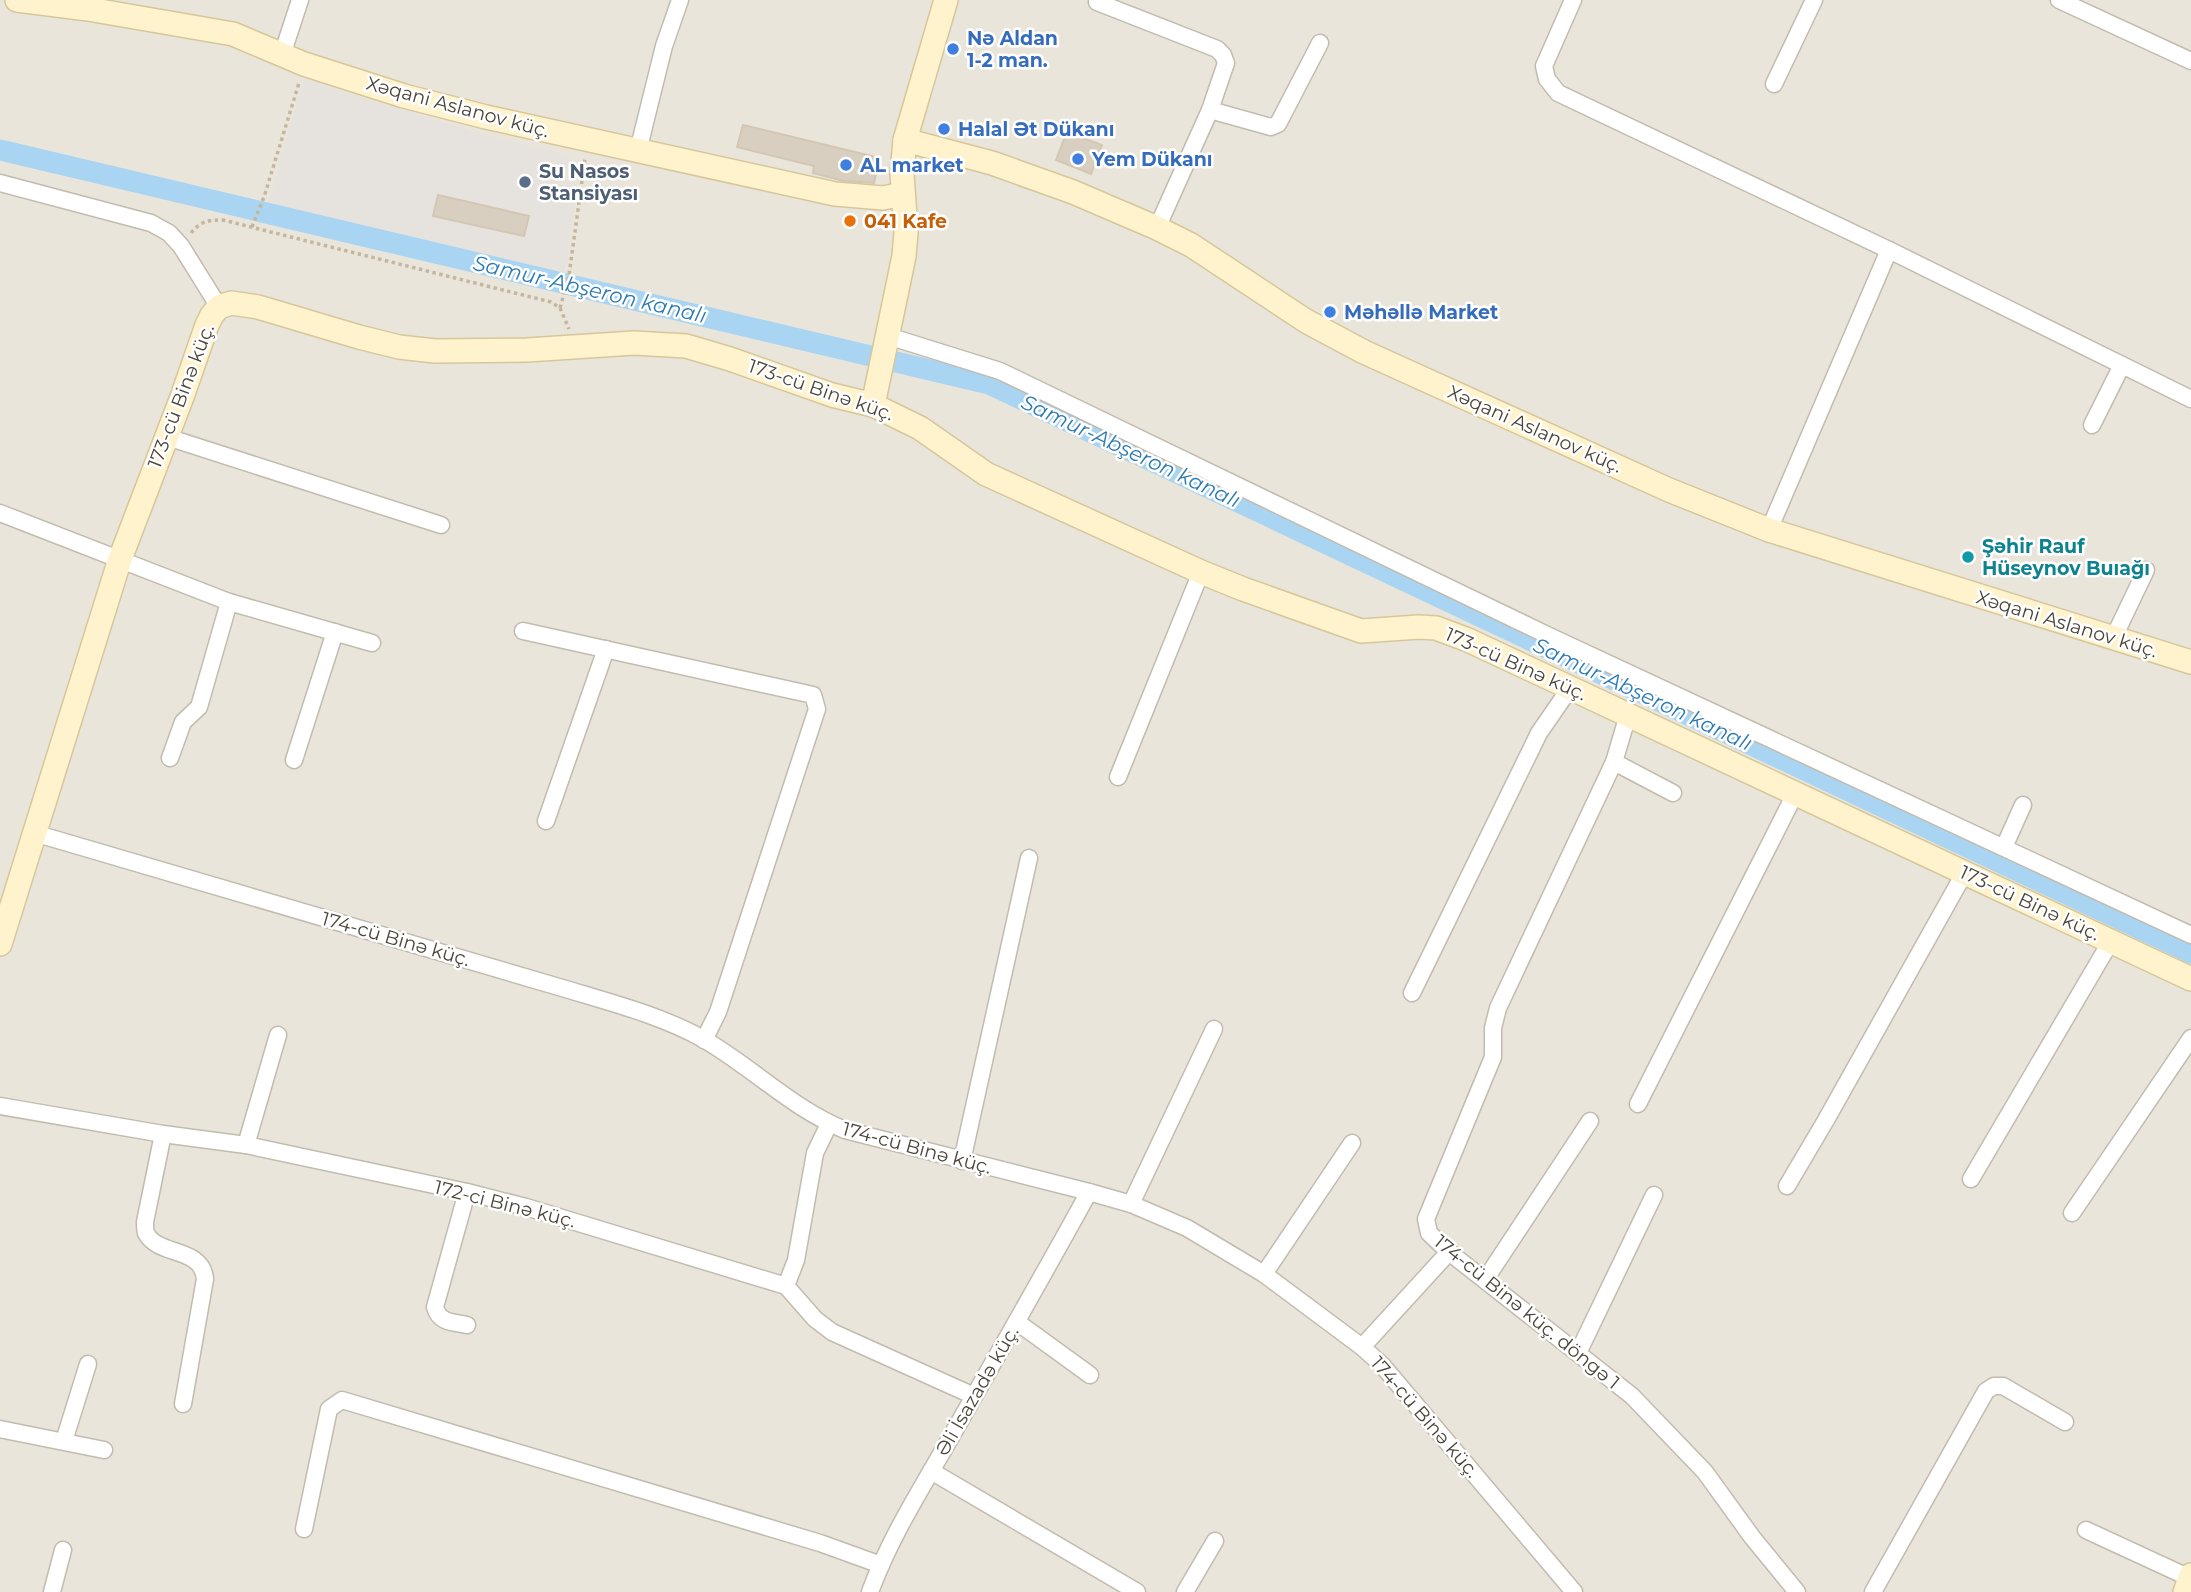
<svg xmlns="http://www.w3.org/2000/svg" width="2191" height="1592" viewBox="0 0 2191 1592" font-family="Montserrat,sans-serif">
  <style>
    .residential { fill: #eae5da }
    .industrial { fill: #e6e2dd }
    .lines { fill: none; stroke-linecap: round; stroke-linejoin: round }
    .canal { stroke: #a9d4f2; stroke-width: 21 }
    .building { fill: #d8cfc1; stroke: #d3c7b4; stroke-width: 2 }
    .street-casing { stroke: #c2bbae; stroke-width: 19 }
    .secondary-casing { stroke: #d6c79b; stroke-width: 26 }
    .path { stroke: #c4b79f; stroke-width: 3.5; stroke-dasharray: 3.5 3.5; stroke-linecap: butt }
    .street { stroke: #fff; stroke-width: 16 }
    .secondary { stroke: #fff3cd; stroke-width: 23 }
    .shop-dot { fill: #3f7fe0; stroke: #fff; stroke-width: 2.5 }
    .service-dot { fill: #5c6f8a; stroke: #fff; stroke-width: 2.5 }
    .food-dot { fill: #e8710a; stroke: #fff; stroke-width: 2.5 }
    .culture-dot { fill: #0f9aa8; stroke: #fff; stroke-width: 2.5 }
    .labels { text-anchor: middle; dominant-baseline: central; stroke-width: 5; stroke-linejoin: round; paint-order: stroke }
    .shop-label { font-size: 19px; font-weight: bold; fill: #366cbe; stroke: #fff; text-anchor: start }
    .street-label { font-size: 19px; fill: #4b4439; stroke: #fff }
    .service-label { font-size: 19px; font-weight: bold; fill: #4e5e75; stroke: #fff; text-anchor: start }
    .food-label { font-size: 19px; font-weight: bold; fill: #c56008; stroke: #fff; text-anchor: start }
    .culture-label { font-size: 19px; font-weight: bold; fill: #0d838f; stroke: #fff; text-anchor: start }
    .water-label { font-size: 21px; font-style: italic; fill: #2e7ab2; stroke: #fff }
  </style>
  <rect width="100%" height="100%" fill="#f6f3ec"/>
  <rect class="residential" x="0" y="0" width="2191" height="1592"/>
  <path class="industrial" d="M304 79 473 132 569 155 564 181 578 185 564 274 268 204Z"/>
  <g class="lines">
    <path class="canal" d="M0 150 989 384 2191 953"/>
  </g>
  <g class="building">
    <path d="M743 125 880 158 874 183 844 181 813 173 814 166 737 147Z"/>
    <path d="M1067 132 1102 145 1091 174 1056 160Z"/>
    <path d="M438 195 529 216 524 236 433 216Z"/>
  </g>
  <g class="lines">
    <defs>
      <g id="street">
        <path d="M1573 0 1544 66 1547 79 1558 93 1889 250 2191 399"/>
        <path d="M2059 0 2191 61"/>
        <path d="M1097 2 1217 49 1223 55 1226 63 1210 110 1157 228"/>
        <path d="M282 55 300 0"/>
        <path d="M1774 84 1814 0"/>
        <path d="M1210 110 1271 127 1278 124 1320 43"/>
        <path d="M638 151 664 46 680 0"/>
        <path d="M0 183 151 223 169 233 181 246 219 307"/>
        <path d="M888 336 1000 371 1547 635 2191 935"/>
        <path d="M2092 425 2122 365"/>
        <path d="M167 437 441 525"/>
        <path d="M0 513 229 602 372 643"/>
        <path d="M1769 530 1889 250"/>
        <path d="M523 631 813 695 817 709 718 1012 704 1040"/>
        <path d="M2113 639 2146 570"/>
        <path d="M1628 715 1614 762 1498 1008 1493 1028V1057L1426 1219 1429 1233 1449 1252 1632 1396 1705 1472 1752 1537 1797 1592"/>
        <path d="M170 758 183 722 199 707 229 602"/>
        <path d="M294 760 335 632"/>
        <path d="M1614 762 1673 793"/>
        <path d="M1118 777 1201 572"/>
        <path d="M546 821 606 649"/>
        <path d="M34 833 559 987C608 1002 661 1015 705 1040 753 1068 793 1109 845 1130L1089 1192 1131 1204 1187 1228 1264 1274 1362 1347 1382 1365 1574 1592"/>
        <path d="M2004 847 2023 805"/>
        <path d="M1412 993 1539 733 1570 688"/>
        <path d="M1638 1104 1795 794"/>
        <path d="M0 1106 163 1134 246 1145 467 1192 526 1207 786 1286 815 1319 832 1332 974 1396"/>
        <path d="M163 1134 145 1222C145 1226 145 1230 146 1233 158 1257 202 1246 205 1279L183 1404"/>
        <path d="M246 1145 278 1035"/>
        <path d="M962 1161 1029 858"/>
        <path d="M1971 1179 2111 941"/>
        <path d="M1787 1186 1826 1120 1965 872"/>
        <path d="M467 1192 435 1307C439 1323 453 1322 467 1325"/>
        <path d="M1131 1204 1214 1029"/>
        <path d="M2072 1213 2191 1038"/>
        <path d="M1264 1274 1352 1143"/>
        <path d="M1485 1280 1590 1121"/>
        <path d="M786 1286 796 1260 815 1153 829 1124"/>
        <path d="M1017 1322 1090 1375"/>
        <path d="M1362 1347 1449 1252"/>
        <path d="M1578 1353 1654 1195"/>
        <path d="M0 1429 104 1450"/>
        <path d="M64 1441 88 1364"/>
        <path d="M931 1471 1137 1592"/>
        <path d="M304 1529 329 1409 342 1400 820 1543 881 1565"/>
        <path d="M2086 1530 2190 1578"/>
        <path d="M52 1592 63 1550"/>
        <path d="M870 1592C890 1537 923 1486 952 1435 998 1354 1044 1274 1089 1192"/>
        <path d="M1185 1592 1215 1541"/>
        <path d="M1873 1592 1986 1391 1994 1386H2003L2065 1422"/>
      </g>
      <g id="secondary">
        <path d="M17 0 88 9 233 34 304 64 404 96 486 117 835 194 883 198 903 194"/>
        <path d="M905 140 992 163 1073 192 1157 228 1191 245 1306 321 1364 352 1669 490 1769 530 2191 662"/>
        <path d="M873 405 904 256 906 233 902 173 905 140 946 0"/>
        <path d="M0 944 120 559 182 397 207 325 212 315 219 307 231 303 258 307 359 337 399 347 435 351 527 350 634 343 686 346 730 359 832 395 873 405 920 428 986 474 1201 572 1243 589 1361 631 1419 627 1436 628 1468 640 2191 979"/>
        <path d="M2185 1592 2191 1575"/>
      </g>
    </defs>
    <use href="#street" class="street-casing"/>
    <use href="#secondary" class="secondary-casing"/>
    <g class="path">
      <path d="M252 227 264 197 299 83"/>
      <path d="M191 233C201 221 208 220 223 220L551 302 560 308 569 329"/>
      <path d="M560 308 569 275 585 159"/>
    </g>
    <use href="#street" class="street"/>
    <use href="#secondary" class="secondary"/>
  </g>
  <g class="shop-dot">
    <circle cx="953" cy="49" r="7"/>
    <circle cx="944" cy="129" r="7"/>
    <circle cx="1078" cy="159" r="7"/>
    <circle cx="846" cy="165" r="7"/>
    <circle cx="1330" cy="312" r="7"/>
  </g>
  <circle class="service-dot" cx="525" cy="182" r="7"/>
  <circle class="food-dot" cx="850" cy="221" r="7"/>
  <circle class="culture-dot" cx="1968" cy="557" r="7"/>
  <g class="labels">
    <g class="shop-label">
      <text x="967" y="38">Nə Aldan<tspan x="967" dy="22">1-2 man.</tspan></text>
      <text x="958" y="129">Halal Ət Dükanı</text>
      <text x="1092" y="159">Yem Dükanı</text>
      <text x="860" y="165">AL market</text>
      <text x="1344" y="312">Məhəllə Market</text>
    </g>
    <g class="street-label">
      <text transform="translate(458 107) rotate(15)">Xəqani Aslanov küç.</text>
      <text transform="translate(821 390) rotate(19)">173-cü Binə küç.</text>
      <text transform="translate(181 396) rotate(-69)">173-cü Binə küç.</text>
      <text transform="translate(1535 429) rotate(24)">Xəqani Aslanov küç.</text>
      <text transform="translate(2067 624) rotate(17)">Xəqani Aslanov küç.</text>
      <text transform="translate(1516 664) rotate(24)">173-cü Binə küç.</text>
      <text transform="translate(2030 903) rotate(25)">173-cü Binə küç.</text>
      <text transform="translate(396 939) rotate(16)">174-cü Binə küç.</text>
      <text transform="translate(917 1148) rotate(15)">174-cü Binə küç.</text>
      <text transform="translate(505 1204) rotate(14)">172-ci Binə küç.</text>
      <text transform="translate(1527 1312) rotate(39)">174-cü Binə küç. döngə 1</text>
      <text transform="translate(977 1391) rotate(-60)">Əli İsazadə küç.</text>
      <text transform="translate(1425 1417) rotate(49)">174-cü Binə küç.</text>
    </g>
    <g class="service-label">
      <text x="539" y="171">Su Nasos<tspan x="539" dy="22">Stansiyası</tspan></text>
    </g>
    <g class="food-label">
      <text x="864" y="221">041 Kafe</text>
    </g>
    <g class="culture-label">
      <text x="1982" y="546">Şəhir Rauf<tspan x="1982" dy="22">Hüseynov Buıağı</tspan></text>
    </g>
    <g class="water-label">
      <text transform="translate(590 289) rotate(13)">Samur-Abşeron kanalı</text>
      <text transform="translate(1131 451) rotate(25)">Samur-Abşeron kanalı</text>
      <text transform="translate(1643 694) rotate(25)">Samur-Abşeron kanalı</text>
    </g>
  </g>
</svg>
